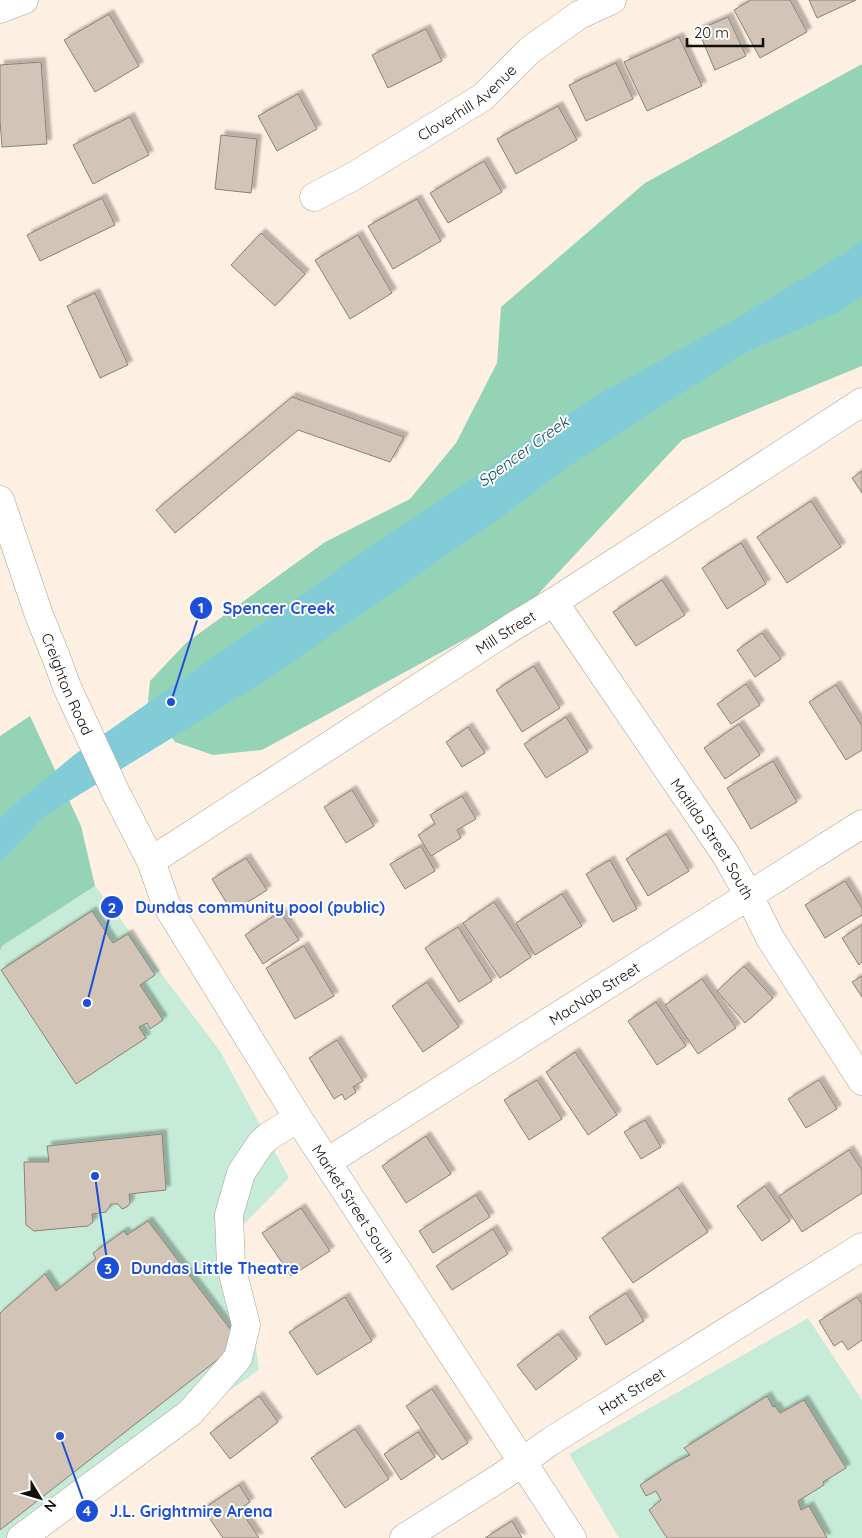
<svg xmlns="http://www.w3.org/2000/svg" width="862" height="1538" viewBox="0 0 862 1538" font-family="Quicksand,sans-serif">
  <style>
    .green { fill: #c6ecd9 }
    .forest { fill: #95d3b6 }
    .water { fill: #82ccd8 }
    .building { fill: #d2c5b8; stroke: #8c8175; filter: url(#shadow) }
    .lines { fill: none; stroke-linecap: round; stroke-linejoin: round }
    .minor-casing { stroke: #aca093; stroke-width: 29 }
    .minor { stroke: #fff; stroke-width: 28 }
    .labels { text-anchor: middle; dominant-baseline: central; stroke-width: 4; stroke-linejoin: round; paint-order: stroke }
    .street-label { font-size: 15px; fill: #120e09; stroke: #fff }
    .water-label { font-size: 16px; font-style: italic; fill: #094e57; stroke: #fff }
    .leader { fill: none; stroke: #1d4ed8; stroke-width: 2 }
    .callout-dot { fill: #1d4ed8; stroke: #fff; stroke-width: 2 }
    .mark-label { font-size: 15px; text-anchor: middle; font-weight: bold; fill: #fff }
    .callout-label { font-size: 16px; text-anchor: middle; font-weight: bold; fill: #1d4ed8; stroke: #fff; stroke-width: 4; stroke-linejoin: round; paint-order: stroke }
  </style>
  <defs>
    <filter id="shadow"><feDropShadow dx="4.5" dy="-4.5" stdDeviation="1" flood-color="#0004"/></filter>
  </defs>
  <rect width="100%" height="100%" fill="#fdf0e2"/>
  <g class="green">
    <path d="M95 886 220 1051 289 1178 240 1228 259 1370 20 1538H0V951L2 946Z"/>
    <path d="M808 1318 862 1400V1538H619L569 1454Z"/>
  </g>
  <g class="forest">
    <path d="M862 64V366L682 440 528 605 262 750 213 755 175 742 148 702 150 681 186 643 325 542 410 499 456 443 497 363 501 307 645 183Z"/>
    <path d="M30 716 81 826 95 886 2 946 0 951V736Z"/>
  </g>
  <path class="water" d="M862 240V296L839 312 746 352 569 466 500 518 265 681 43 817 0 863V817L74 755 374 544 597 395 739 317 848 251Z"/>
  <g class="building">
    <path d="M751 0H790L807 32 760 58 734 10Z"/>
    <path d="M809 0H856L817 18Z"/>
    <path d="M109 14 139 66 95 92 64 40Z"/>
    <path d="M728 17 746 56 715 70 698 30Z"/>
    <path d="M426 29 442 61 388 88 372 55Z"/>
    <path d="M679 37 702 86 647 111 624 62Z"/>
    <path d="M41 62 47 144 2 147 0 120V65Z"/>
    <path d="M616 63 633 99 586 121 569 85Z"/>
    <path d="M298 94 317 129 277 151 258 116Z"/>
    <path d="M558 106 577 140 516 174 497 139Z"/>
    <path d="M130 117 149 155 93 184 73 145Z"/>
    <path d="M221 135 257 139 251 193 215 189Z"/>
    <path d="M484 161 502 192 448 223 430 193Z"/>
    <path d="M102 198 115 225 40 261 27 235Z"/>
    <path d="M417 199 441 241 393 269 368 226Z"/>
    <path d="M261 233 305 274 275 306 231 265Z"/>
    <path d="M358 235 392 293 350 319 315 260Z"/>
    <path d="M95 293 128 365 100 378 67 306Z"/>
    <path d="M292 397 404 437 390 462 298 430 175 533 156 510Z"/>
    <path d="M862 471V493L852 478Z"/>
    <path d="M811 501 841 547 787 583 757 537Z"/>
    <path d="M741 543 766 584 727 609 702 568Z"/>
    <path d="M662 580 685 615 636 646 613 612Z"/>
    <path d="M762 633 781 659 755 677 737 650Z"/>
    <path d="M534 666 560 708 522 732 496 690Z"/>
    <path d="M746 684 760 705 731 724 717 704Z"/>
    <path d="M836 685 862 726V750L846 760 809 702Z"/>
    <path d="M566 717 588 752 546 778 524 744Z"/>
    <path d="M739 724 760 755 725 779 704 748Z"/>
    <path d="M468 727 485 753 462 767 446 742Z"/>
    <path d="M773 761 797 802 751 829 727 788Z"/>
    <path d="M352 790 374 826 346 843 324 807Z"/>
    <path d="M462 796 476 819 457 830 461 838 431 856 418 835 435 824 430 815Z"/>
    <path d="M666 834 689 871 648 896 626 859Z"/>
    <path d="M421 846 435 871 405 889 390 864Z"/>
    <path d="M246 858 267 890 232 912 212 879Z"/>
    <path d="M610 860 637 909 613 922 586 874Z"/>
    <path d="M845 881 862 908V915L825 938 805 905Z"/>
    <path d="M562 894 582 926 535 955 516 923Z"/>
    <path d="M494 902 531 957 500 978 463 923Z"/>
    <path d="M92 911 113 943 128 934 155 975 140 985 163 1020 150 1029 147 1023 139 1027 146 1038 76 1084 1 970Z"/>
    <path d="M280 912 299 940 263 964 245 935Z"/>
    <path d="M862 925V962L859 965 842 938Z"/>
    <path d="M458 927 492 981 459 1002 425 948Z"/>
    <path d="M304 946 334 996 295 1019 266 968Z"/>
    <path d="M744 966 773 998 745 1023 717 991Z"/>
    <path d="M862 976V997L852 982Z"/>
    <path d="M702 979 736 1028 698 1054 665 1005Z"/>
    <path d="M427 982 459 1027 423 1052 392 1006Z"/>
    <path d="M656 1002 686 1046 657 1065 628 1021Z"/>
    <path d="M337 1040 363 1081 353 1087 356 1092 345 1100 342 1094 334 1099 309 1058Z"/>
    <path d="M575 1052 617 1115 588 1135 546 1072Z"/>
    <path d="M537 1080 562 1119 529 1140 504 1100Z"/>
    <path d="M819 1080 837 1109 806 1128 788 1099Z"/>
    <path d="M645 1120 661 1147 641 1159 624 1132Z"/>
    <path d="M162 1134 166 1190 129 1194 130 1203 127 1207 122 1209 118 1204H111L106 1212 92 1214 93 1222 88 1226 34 1231 26 1225 24 1162H49L47 1146Z"/>
    <path d="M426 1136 451 1174 406 1203 382 1166Z"/>
    <path d="M849 1150 862 1170V1193L802 1232 779 1196Z"/>
    <path d="M765 1186 790 1221 762 1241 737 1206Z"/>
    <path d="M678 1187 708 1232 633 1283 602 1238Z"/>
    <path d="M476 1195 490 1217 433 1253 419 1231Z"/>
    <path d="M301 1208 330 1251 291 1276 262 1233Z"/>
    <path d="M148 1221 240 1342 0 1530V1313L45 1274 56 1291 96 1259 93 1253 124 1231 127 1235Z"/>
    <path d="M493 1229 508 1254 452 1290 436 1266Z"/>
    <path d="M626 1293 644 1321 606 1345 589 1317Z"/>
    <path d="M345 1297 372 1341 317 1375 289 1332Z"/>
    <path d="M857 1297 862 1304V1340L848 1350 842 1341 834 1346 819 1321Z"/>
    <path d="M558 1334 577 1359 536 1390 517 1365Z"/>
    <path d="M432 1389 468 1443 442 1460 406 1406Z"/>
    <path d="M259 1396 278 1422 230 1459 210 1433Z"/>
    <path d="M767 1396 773 1407 775 1406 780 1413 804 1400 846 1468 823 1482 824 1485 798 1501 801 1510 809 1506 827 1538H667L649 1510 661 1500 656 1491 646 1496 640 1485 674 1463 690 1455 684 1448Z"/>
    <path d="M355 1429 389 1479 345 1508 311 1458Z"/>
    <path d="M418 1432 435 1457 401 1480 384 1454Z"/>
    <path d="M239 1485 250 1502 240 1509 259 1538H223L203 1509Z"/>
    <path d="M512 1521 522 1538H485Z"/>
  </g>
  <g class="lines">
    <defs>
      <g id="minor">
        <path d="M0 9 24 0"/>
        <path id="s1" d="M314 197 354 176 483 97 530 50 579 15 612 0"/>
        <path id="s2" d="M0 500 39 615 56 657 67 687 116 793 151 861 166 904 298 1118 572 1538"/>
        <path id="s3" d="M554 602 726 855 749 896 770 938 862 1081"/>
        <path id="s4" d="M151 861 514 626 554 602 862 402"/>
        <path id="s5" d="M327 1162 862 824"/>
        <path d="M21 1538 190 1413 238 1358 246 1325 231 1266 229 1215 241 1173 261 1143 269 1136 298 1118"/>
        <path id="s6" d="M404 1538 504 1475 551 1441 862 1247"/>
      </g>
    </defs>
    <use href="#minor" class="minor-casing"/>
    <use href="#minor" class="minor"/>
  </g>
  <g class="labels">
    <g class="street-label">
      <text stroke="none"><textPath href="#s1" startOffset="180">Cloverhill Avenue</textPath></text>
      <text stroke="none"><textPath href="#s4" startOffset="422">Mill Street</textPath></text>
      <text stroke="none"><textPath href="#s2" startOffset="196">Creighton Road</textPath></text>
      <text stroke="none"><textPath href="#s3" startOffset="285">Matilda Street South</textPath></text>
      <text stroke="none"><textPath href="#s5" startOffset="316">MacNab Street</textPath></text>
      <text stroke="none"><textPath href="#s2" startOffset="791">Market Street South</textPath></text>
      <text stroke="none"><textPath href="#s6" startOffset="271">Hatt Street</textPath></text>
    </g>
    <g class="water-label">
      <text transform="translate(523 451) rotate(-36)">Spencer Creek</text>
    </g>
  </g>
  <path class="leader" d="M171 702L201 608M87 1003L112 907M95 1176L108 1268M60 1436L87 1511"/>
  <g class="callout-dot">
    <circle cx="171" cy="702" r="5"/>
    <circle cx="87" cy="1003" r="5"/>
    <circle cx="95" cy="1176" r="5"/>
    <circle cx="60" cy="1436" r="5"/>
    <circle cx="201" cy="608" r="12"/>
    <circle cx="112" cy="907" r="12"/>
    <circle cx="108" cy="1268" r="12"/>
    <circle cx="87" cy="1511" r="12"/>
  </g>
  <g class="mark-label">
    <text x="201" y="613">1</text>
    <text x="112" y="913">2</text>
    <text x="108" y="1274">3</text>
    <text x="87" y="1516">4</text>
  </g>
  <g class="callout-label">
    <text x="279" y="614">Spencer Creek</text>
    <text x="260" y="913">Dundas community pool (public)</text>
    <text x="215" y="1274">Dundas Little Theatre</text>
    <text x="191" y="1517">J.L. Grightmire Arena</text>
  </g>
  <g transform="translate(40 1498) rotate(128)" stroke="#ffffff" stroke-width="4" paint-order="stroke">
  <path d="M0-4L9 19L0 12L-9 19Z" fill="#120e09"/>
  <text y="-8" font-size="14" font-weight="bold" text-anchor="middle" fill="#120e09">N</text>
  </g>
  <path d="M687 38v8h76v-8" fill="none" stroke="#120e09" stroke-width="2.5"/>
  <text x="694" y="38" font-size="15" fill="#120e09" stroke="#ffffff" stroke-width="4" paint-order="stroke">20 m</text>
</svg>
